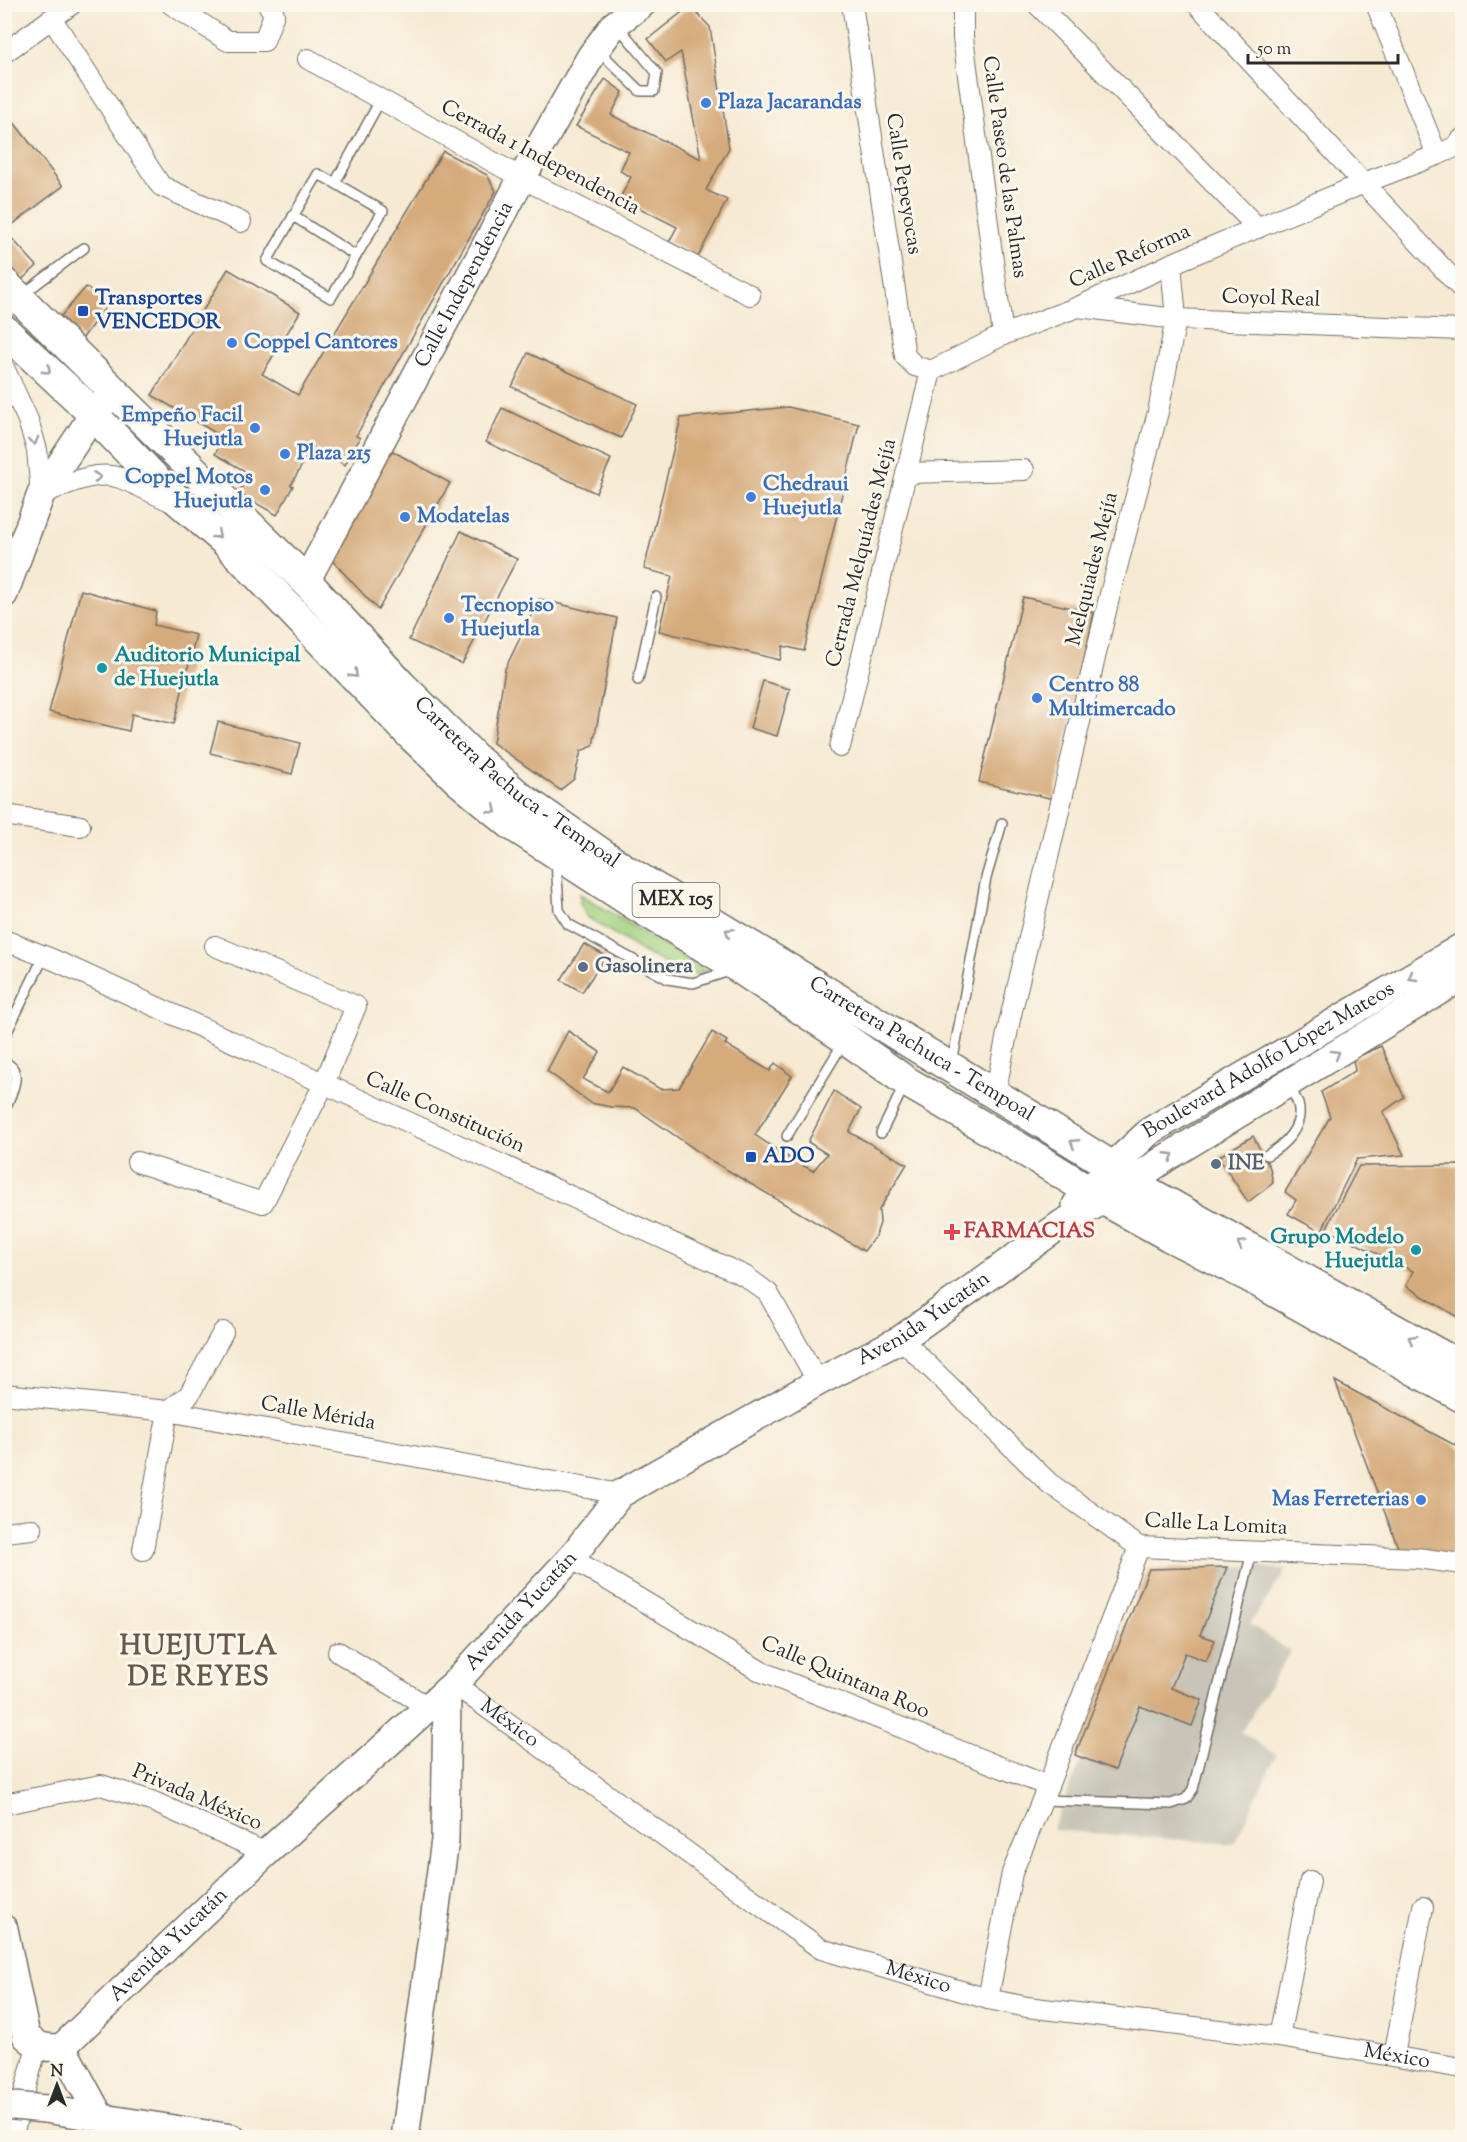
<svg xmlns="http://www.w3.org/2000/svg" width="1467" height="2142" viewBox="0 0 1467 2142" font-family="'Sorts Mill Goudy',serif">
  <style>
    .industrial { fill: #c8c4b8 }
    .green { fill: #a4d482; stroke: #688056; stroke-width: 1.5 }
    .building { fill: #d6ab7b }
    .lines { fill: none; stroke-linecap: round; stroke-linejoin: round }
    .lane-casing { stroke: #726e66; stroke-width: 12 }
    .street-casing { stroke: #726e66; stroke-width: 22 }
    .secondary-casing { stroke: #726e66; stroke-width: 30 }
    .primary-casing { stroke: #726e66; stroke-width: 33 }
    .lane { stroke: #fff; stroke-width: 9 }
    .street { stroke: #fff; stroke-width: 20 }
    .secondary { stroke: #fff; stroke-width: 27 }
    .primary { stroke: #fff; stroke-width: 30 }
    .secondary-bridge-casing { stroke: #726e66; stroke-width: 30; stroke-linecap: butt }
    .secondary-bridge { stroke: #fff; stroke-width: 27 }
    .oneway { stroke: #a0a0a0 }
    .shop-dot { fill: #3f7fe0; stroke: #fbf7ec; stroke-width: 2 }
    .transit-dot { fill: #1a4fb4; stroke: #fbf7ec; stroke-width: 2 }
    .culture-dot { fill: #0f9aa8; stroke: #fbf7ec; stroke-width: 2 }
    .service-dot { fill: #5c6f8a; stroke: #fbf7ec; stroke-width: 2 }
    .health-dot { fill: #e0444e; stroke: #fbf7ec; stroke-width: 2 }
    .labels { text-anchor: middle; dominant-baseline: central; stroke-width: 6; stroke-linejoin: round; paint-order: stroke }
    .shield { fill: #fbf7ec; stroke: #696865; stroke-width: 1.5 }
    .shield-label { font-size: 20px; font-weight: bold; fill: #2b2b2b }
    .shop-label { font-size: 21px; font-weight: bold; fill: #366cbe; stroke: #fbf7ec; text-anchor: start }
    .street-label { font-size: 21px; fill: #2b2b2b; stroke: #fbf7ec }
    .transit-label { font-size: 21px; font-weight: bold; fill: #164399; stroke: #fbf7ec; text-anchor: start }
    .culture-label { font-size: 21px; font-weight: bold; fill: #0d838f; stroke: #fbf7ec; text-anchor: start }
    .service-label { font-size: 21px; font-weight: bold; fill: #4e5e75; stroke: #fbf7ec; text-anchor: start }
    .health-label { font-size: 21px; font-weight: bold; fill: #be3a42; stroke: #fbf7ec; text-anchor: start }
    .district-label { font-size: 27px; font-weight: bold; letter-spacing: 1.5px; fill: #675847; stroke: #fbf7ec }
  </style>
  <rect width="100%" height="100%" fill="#fbf7ec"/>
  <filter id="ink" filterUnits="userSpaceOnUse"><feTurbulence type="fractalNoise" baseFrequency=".0167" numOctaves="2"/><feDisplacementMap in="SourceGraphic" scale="12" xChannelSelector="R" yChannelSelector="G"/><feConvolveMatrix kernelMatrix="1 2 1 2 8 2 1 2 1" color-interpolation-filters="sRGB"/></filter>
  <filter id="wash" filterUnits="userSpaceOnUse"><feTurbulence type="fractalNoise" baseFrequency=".008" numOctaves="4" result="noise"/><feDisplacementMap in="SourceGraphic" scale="24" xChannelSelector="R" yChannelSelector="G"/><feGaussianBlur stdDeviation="1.35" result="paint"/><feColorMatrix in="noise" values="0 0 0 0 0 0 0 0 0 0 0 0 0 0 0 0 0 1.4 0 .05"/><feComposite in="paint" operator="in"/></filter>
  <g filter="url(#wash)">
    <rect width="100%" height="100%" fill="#f6ead3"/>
    <path class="industrial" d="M1256 1566 1286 1570 1250 1624 1290 1652 1241 1732 1276 1755 1234 1844 1052 1830 1082 1758 1075 1755 1149 1569Z"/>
    <path class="green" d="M580 894 706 971 699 974H685L645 953 587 917 580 902Z"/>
    <g id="blocks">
      <g class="building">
        <path d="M690 6 710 27 729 148 706 190 727 200 698 257 669 242 677 227 620 198 631 177 620 171 629 152 576 126 605 79 623 92 611 115 701 159 681 52 666 62 648 39Z"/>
        <path d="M13 121 63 186 4 231V128Z"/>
        <path d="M443 151 487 175 496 191 356 436 360 438 345 465 312 447 291 485 293 486 277 515 238 493 250 474 215 454 224 438 152 395 228 269 300 312 262 374 298 395Z"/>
        <path d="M7 233 37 266 17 284 4 269V236Z"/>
        <path d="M86 287 107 305 82 339 61 316Z"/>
        <path d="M528 353 637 404 621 438 512 387Z"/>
        <path d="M788 407 859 424 804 651 783 646 780 660 659 631 672 576 644 569 681 418Z"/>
        <path d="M502 408 611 459 596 493 486 442Z"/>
        <path d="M387 448 450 483 378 610 327 555Z"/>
        <path d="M461 531 517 559 462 664 409 640Z"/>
        <path d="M81 590 156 611 154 625 196 635 174 724 132 714 129 731 49 712Z"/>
        <path d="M1023 597 1094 613 1054 799 979 782Z"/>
        <path d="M539 599 617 618 593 746 581 751 574 779 560 790 493 743 505 669Z"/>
        <path d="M763 681 790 689 777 736 750 728Z"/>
        <path d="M218 722 300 743 292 774 210 753Z"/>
        <path d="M584 944 606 956 582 992 561 980Z"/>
        <path d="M568 1031 600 1052 583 1079 608 1092 623 1067 660 1089 679 1088 712 1032 727 1041 725 1044 770 1071 775 1063 792 1076 755 1135 786 1156 813 1171 827 1154 808 1142 834 1091 861 1109 849 1132 907 1164 879 1210 880 1223 876 1235 864 1251 712 1161 635 1108 611 1107 591 1103 547 1071Z"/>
        <path d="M1381 1046 1404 1097 1383 1112 1404 1155 1357 1159 1321 1232 1288 1214 1296 1200 1285 1192 1330 1117 1321 1092 1355 1071 1353 1059Z"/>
        <path d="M1253 1136 1270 1168 1273 1183 1248 1202 1218 1157Z"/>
        <path d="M1462 1165V1320L1406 1286 1413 1271 1326 1229 1359 1166Z"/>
        <path d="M1335 1381 1462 1449V1558L1399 1550Z"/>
        <path d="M1227 1567 1200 1635 1215 1640 1206 1661 1185 1653 1171 1688 1202 1700 1192 1726 1140 1706 1115 1770 1075 1755 1149 1569Z"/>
      </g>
    </g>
  </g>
  <g filter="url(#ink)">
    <use href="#blocks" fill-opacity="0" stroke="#726e66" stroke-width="1.5"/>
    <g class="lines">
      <defs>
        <g id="lane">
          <path d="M598 50 640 91H654L657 73 617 25"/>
          <path d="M335 183 383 211 331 298 267 261 318 174 335 183 381 99"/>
          <path d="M293 216 356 256"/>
          <path d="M22 295 84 248"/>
          <path d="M638 680 656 597"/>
          <path d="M556 860 559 910 568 924 668 979 693 983 732 970"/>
          <path d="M4 1038 44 956"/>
          <path d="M4 1062C26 1071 10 1095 4 1112"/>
          <path d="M952 1064 986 878 1002 823"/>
          <path d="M881 1133 904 1086"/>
          <path d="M787 1136 843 1043"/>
          <path d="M1267 1155C1285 1145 1304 1126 1298 1104 1296 1098 1292 1091 1289 1086"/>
          <path d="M1042 1800 1171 1804 1186 1799 1193 1789 1252 1552"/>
        </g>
        <g id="street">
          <path d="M171 4 228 41H264L274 14 268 4"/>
          <path d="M852 4 905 356 915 366 931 371 1003 335 1078 307 1171 264 1364 183 1437 155 1455 147 1462 139"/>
          <path d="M963 4V38L1003 335"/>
          <path d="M1037 4 1258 228"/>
          <path d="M1197 4 1462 289"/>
          <path d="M1376 4 1437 155"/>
          <path d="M52 19 161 186 241 222"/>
          <path d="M4 53 72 4"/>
          <path d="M308 59 522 178 750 295"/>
          <path d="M1078 307 1176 319 1462 330"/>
          <path d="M4 368 28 420 37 450 41 494C64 486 95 469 120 478 136 484 152 493 168 500"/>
          <path d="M906 473 1024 470"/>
          <path d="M840 747 931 371"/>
          <path d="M4 815 80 826"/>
          <path d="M4 940 54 960 745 1276 768 1293 818 1382"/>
          <path d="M995 1094 1010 1019 1110 594 1158 412 1176 319 1171 264"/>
          <path d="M137 1162 263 1203 324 1084 356 1006 215 946"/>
          <path d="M901 1339 1049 1483 1139 1547 1417 1558 1462 1564"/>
          <path d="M4 1394 168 1411 620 1494"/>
          <path d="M4 1532 32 1529"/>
          <path d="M143 1550 168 1411 189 1395 223 1332"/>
          <path d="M571 1558 762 1672 1048 1786"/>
          <path d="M338 1652 428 1707"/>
          <path id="s1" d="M454 1684 821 1949 988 1999 1027 2007 1279 2037 1462 2068"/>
          <path d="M4 1804 101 1785 154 1802 266 1853"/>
          <path d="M988 1999 1012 1873 1048 1786 1139 1547"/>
          <path d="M1279 2037 1310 1881"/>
          <path d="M1394 2055 1423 1907"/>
          <path d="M12 2138 37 2046"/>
        </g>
        <g id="secondary">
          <path id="s2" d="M306 581 522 178 591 56 614 25 642 4"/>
          <path d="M4 594 41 494 93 415 108 398"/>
          <path id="s3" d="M1076 1205 1088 1189 1150 1131 1462 947"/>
          <path id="s4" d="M4 1929 26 2036C38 2047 46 2049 62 2047L266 1853 454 1684 571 1558 620 1494 818 1382 901 1339 1063 1223 1104 1200 1166 1158 1462 977"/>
          <path d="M62 2047 100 2117"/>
          <path d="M45 2109 232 2138"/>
          <path d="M405 2138 445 1840 447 1690"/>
        </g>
        <g id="primary">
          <path id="s5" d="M4 283 306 581 401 685 475 758 520 797 624 869 1034 1118 1113 1167 1132 1183 1462 1367"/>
          <path d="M4 330 79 400 166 490 227 543 413 737 458 780 512 825 637 906 739 968 846 1039 907 1082 1035 1157 1104 1200 1169 1236 1246 1275 1462 1397"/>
        </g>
      </defs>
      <use href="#lane" class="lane-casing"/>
      <use href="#street" class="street-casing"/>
      <use href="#secondary" class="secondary-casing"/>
      <use href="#primary" class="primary-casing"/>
      <use href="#lane" class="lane"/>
      <use href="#street" class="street"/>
      <use href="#secondary" class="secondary"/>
      <use href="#primary" class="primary"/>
      <defs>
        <path id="secondary-bridge" d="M4 2105 45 2109"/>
      </defs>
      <use href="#secondary-bridge" class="secondary-bridge-casing"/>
      <use href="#secondary-bridge" class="secondary-bridge"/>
    </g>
    <defs><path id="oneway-chevron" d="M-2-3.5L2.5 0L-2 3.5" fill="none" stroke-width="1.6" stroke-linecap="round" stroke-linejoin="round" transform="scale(1.5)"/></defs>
    <g class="oneway">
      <use href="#oneway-chevron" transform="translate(47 370) rotate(44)"/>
      <use href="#oneway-chevron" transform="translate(34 441) rotate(75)"/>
      <use href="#oneway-chevron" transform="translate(97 477) rotate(-7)"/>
      <use href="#oneway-chevron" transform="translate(217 535) rotate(41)"/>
      <use href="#oneway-chevron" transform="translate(354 674) rotate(46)"/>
      <use href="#oneway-chevron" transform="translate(493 810) rotate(40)"/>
      <use href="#oneway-chevron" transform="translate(729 932) rotate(-148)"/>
      <use href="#oneway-chevron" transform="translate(1412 977) rotate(149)"/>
      <use href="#oneway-chevron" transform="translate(1336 1054) rotate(-31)"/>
      <use href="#oneway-chevron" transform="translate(1074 1143) rotate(-148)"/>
      <use href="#oneway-chevron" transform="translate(1170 1156) rotate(-33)"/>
      <use href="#oneway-chevron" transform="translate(1241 1244) rotate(-151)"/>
      <use href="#oneway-chevron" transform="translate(1412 1339) rotate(-151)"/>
    </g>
  </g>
  <g class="shop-dot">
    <circle cx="706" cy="103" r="6"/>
    <circle cx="232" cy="343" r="6"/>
    <circle cx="255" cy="428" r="6"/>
    <circle cx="285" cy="454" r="6"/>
    <circle cx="265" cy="490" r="6"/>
    <circle cx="751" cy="497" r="6"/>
    <circle cx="405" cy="517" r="6"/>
    <circle cx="449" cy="618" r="6"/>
    <circle cx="1037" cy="698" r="6"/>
    <circle cx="1421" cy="1500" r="6"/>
  </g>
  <g class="transit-dot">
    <rect x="77" y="305" width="12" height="12" rx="3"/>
    <rect x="745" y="1151" width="12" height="12" rx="3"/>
  </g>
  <g class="culture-dot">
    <circle cx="102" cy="668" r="6"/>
    <circle cx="1416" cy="1250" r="6"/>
  </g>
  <g class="service-dot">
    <circle cx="583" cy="967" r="6"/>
    <circle cx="1216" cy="1164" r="6"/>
  </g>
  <path class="health-dot" d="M949 1223h6v6h6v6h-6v6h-6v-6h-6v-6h6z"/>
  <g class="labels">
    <rect class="shield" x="632.5" y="883" width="87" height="34" rx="4.5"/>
    <g class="shield-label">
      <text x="676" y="900">MEX 105</text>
    </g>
    <g class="shop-label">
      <text x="718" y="103">Plaza Jacarandas</text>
      <text x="244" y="343">Coppel Cantores</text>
      <text x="243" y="416" text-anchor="end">Empeño Facil<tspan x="243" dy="24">Huejutla</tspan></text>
      <text x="297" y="454">Plaza 215</text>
      <text x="253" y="478" text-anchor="end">Coppel Motos<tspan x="253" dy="24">Huejutla</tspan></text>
      <text x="763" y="485">Chedraui<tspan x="763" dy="24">Huejutla</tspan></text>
      <text x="417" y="517">Modatelas</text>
      <text x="461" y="606">Tecnopiso<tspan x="461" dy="24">Huejutla</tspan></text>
      <text x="1049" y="686">Centro 88<tspan x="1049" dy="24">Multimercado</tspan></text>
      <text x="1409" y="1500" text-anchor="end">Mas Ferreterias</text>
    </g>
    <g class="street-label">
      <text transform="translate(540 158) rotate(28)">Cerrada 1 Independencia</text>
      <text transform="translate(1004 167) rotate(82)">Calle Paseo de las Palmas</text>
      <text transform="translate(903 184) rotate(81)">Calle Pepeyocas</text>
      <text transform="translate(1130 257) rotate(-24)">Calle Reforma</text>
      <text stroke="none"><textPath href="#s2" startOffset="336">Calle Independencia</textPath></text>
      <text transform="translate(1271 299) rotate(2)">Coyol Real</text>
      <text transform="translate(862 553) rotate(-76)">Cerrada Melquíades Mejía</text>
      <text transform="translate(1093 569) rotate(-76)">Melquiades Mejía</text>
      <text stroke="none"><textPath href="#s5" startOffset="717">Carretera Pachuca - Tempoal</textPath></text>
      <text stroke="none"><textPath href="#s5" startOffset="1203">Carretera Pachuca - Tempoal</textPath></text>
      <text stroke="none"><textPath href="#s3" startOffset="243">Boulevard Adolfo López Mateos</textPath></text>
      <text transform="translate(445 1113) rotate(24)">Calle Constitución</text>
      <text stroke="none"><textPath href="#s4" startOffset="1286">Avenida Yucatán</textPath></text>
      <text transform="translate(318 1414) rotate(10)">Calle Mérida</text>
      <text transform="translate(1216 1525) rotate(3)">Calle La Lomita</text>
      <text stroke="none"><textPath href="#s4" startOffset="782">Avenida Yucatán</textPath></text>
      <text transform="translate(845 1678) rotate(23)">Calle Quintana Roo</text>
      <text stroke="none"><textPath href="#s1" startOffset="68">México</textPath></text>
      <text transform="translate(197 1798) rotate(23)">Privada México</text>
      <text stroke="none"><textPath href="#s4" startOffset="296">Avenida Yucatán</textPath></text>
      <text stroke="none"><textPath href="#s1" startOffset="554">México</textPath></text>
      <text stroke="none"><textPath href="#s1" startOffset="1040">México</textPath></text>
    </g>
    <g class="transit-label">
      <text x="95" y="299">Transportes<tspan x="95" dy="24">VENCEDOR</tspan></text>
      <text x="763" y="1157">ADO</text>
    </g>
    <g class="culture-label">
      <text x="114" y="656">Auditorio Municipal<tspan x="114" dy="24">de Huejutla</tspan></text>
      <text x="1404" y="1238" text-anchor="end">Grupo Modelo<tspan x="1404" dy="24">Huejutla</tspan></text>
    </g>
    <g class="service-label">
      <text x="595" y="967">Gasolinera</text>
      <text x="1228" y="1164">INE</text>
    </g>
    <g class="health-label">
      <text x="964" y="1232">FARMACIAS</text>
    </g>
    <g class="district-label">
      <text x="199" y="1647">HUEJUTLA<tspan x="199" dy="31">DE REYES</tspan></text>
    </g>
  </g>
  <rect width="1467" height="2142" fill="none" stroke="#fbf7ec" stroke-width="24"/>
  <g transform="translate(57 2085)" stroke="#fbf7ec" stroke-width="4.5" paint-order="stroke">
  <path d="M0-4.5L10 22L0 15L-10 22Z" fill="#2b2b2b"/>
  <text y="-9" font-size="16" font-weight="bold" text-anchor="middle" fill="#2b2b2b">N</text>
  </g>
  <path d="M1248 54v9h150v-9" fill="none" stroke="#2b2b2b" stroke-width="3"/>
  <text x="1257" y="54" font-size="18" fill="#2b2b2b" stroke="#fbf7ec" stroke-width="4.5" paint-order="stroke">50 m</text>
</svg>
